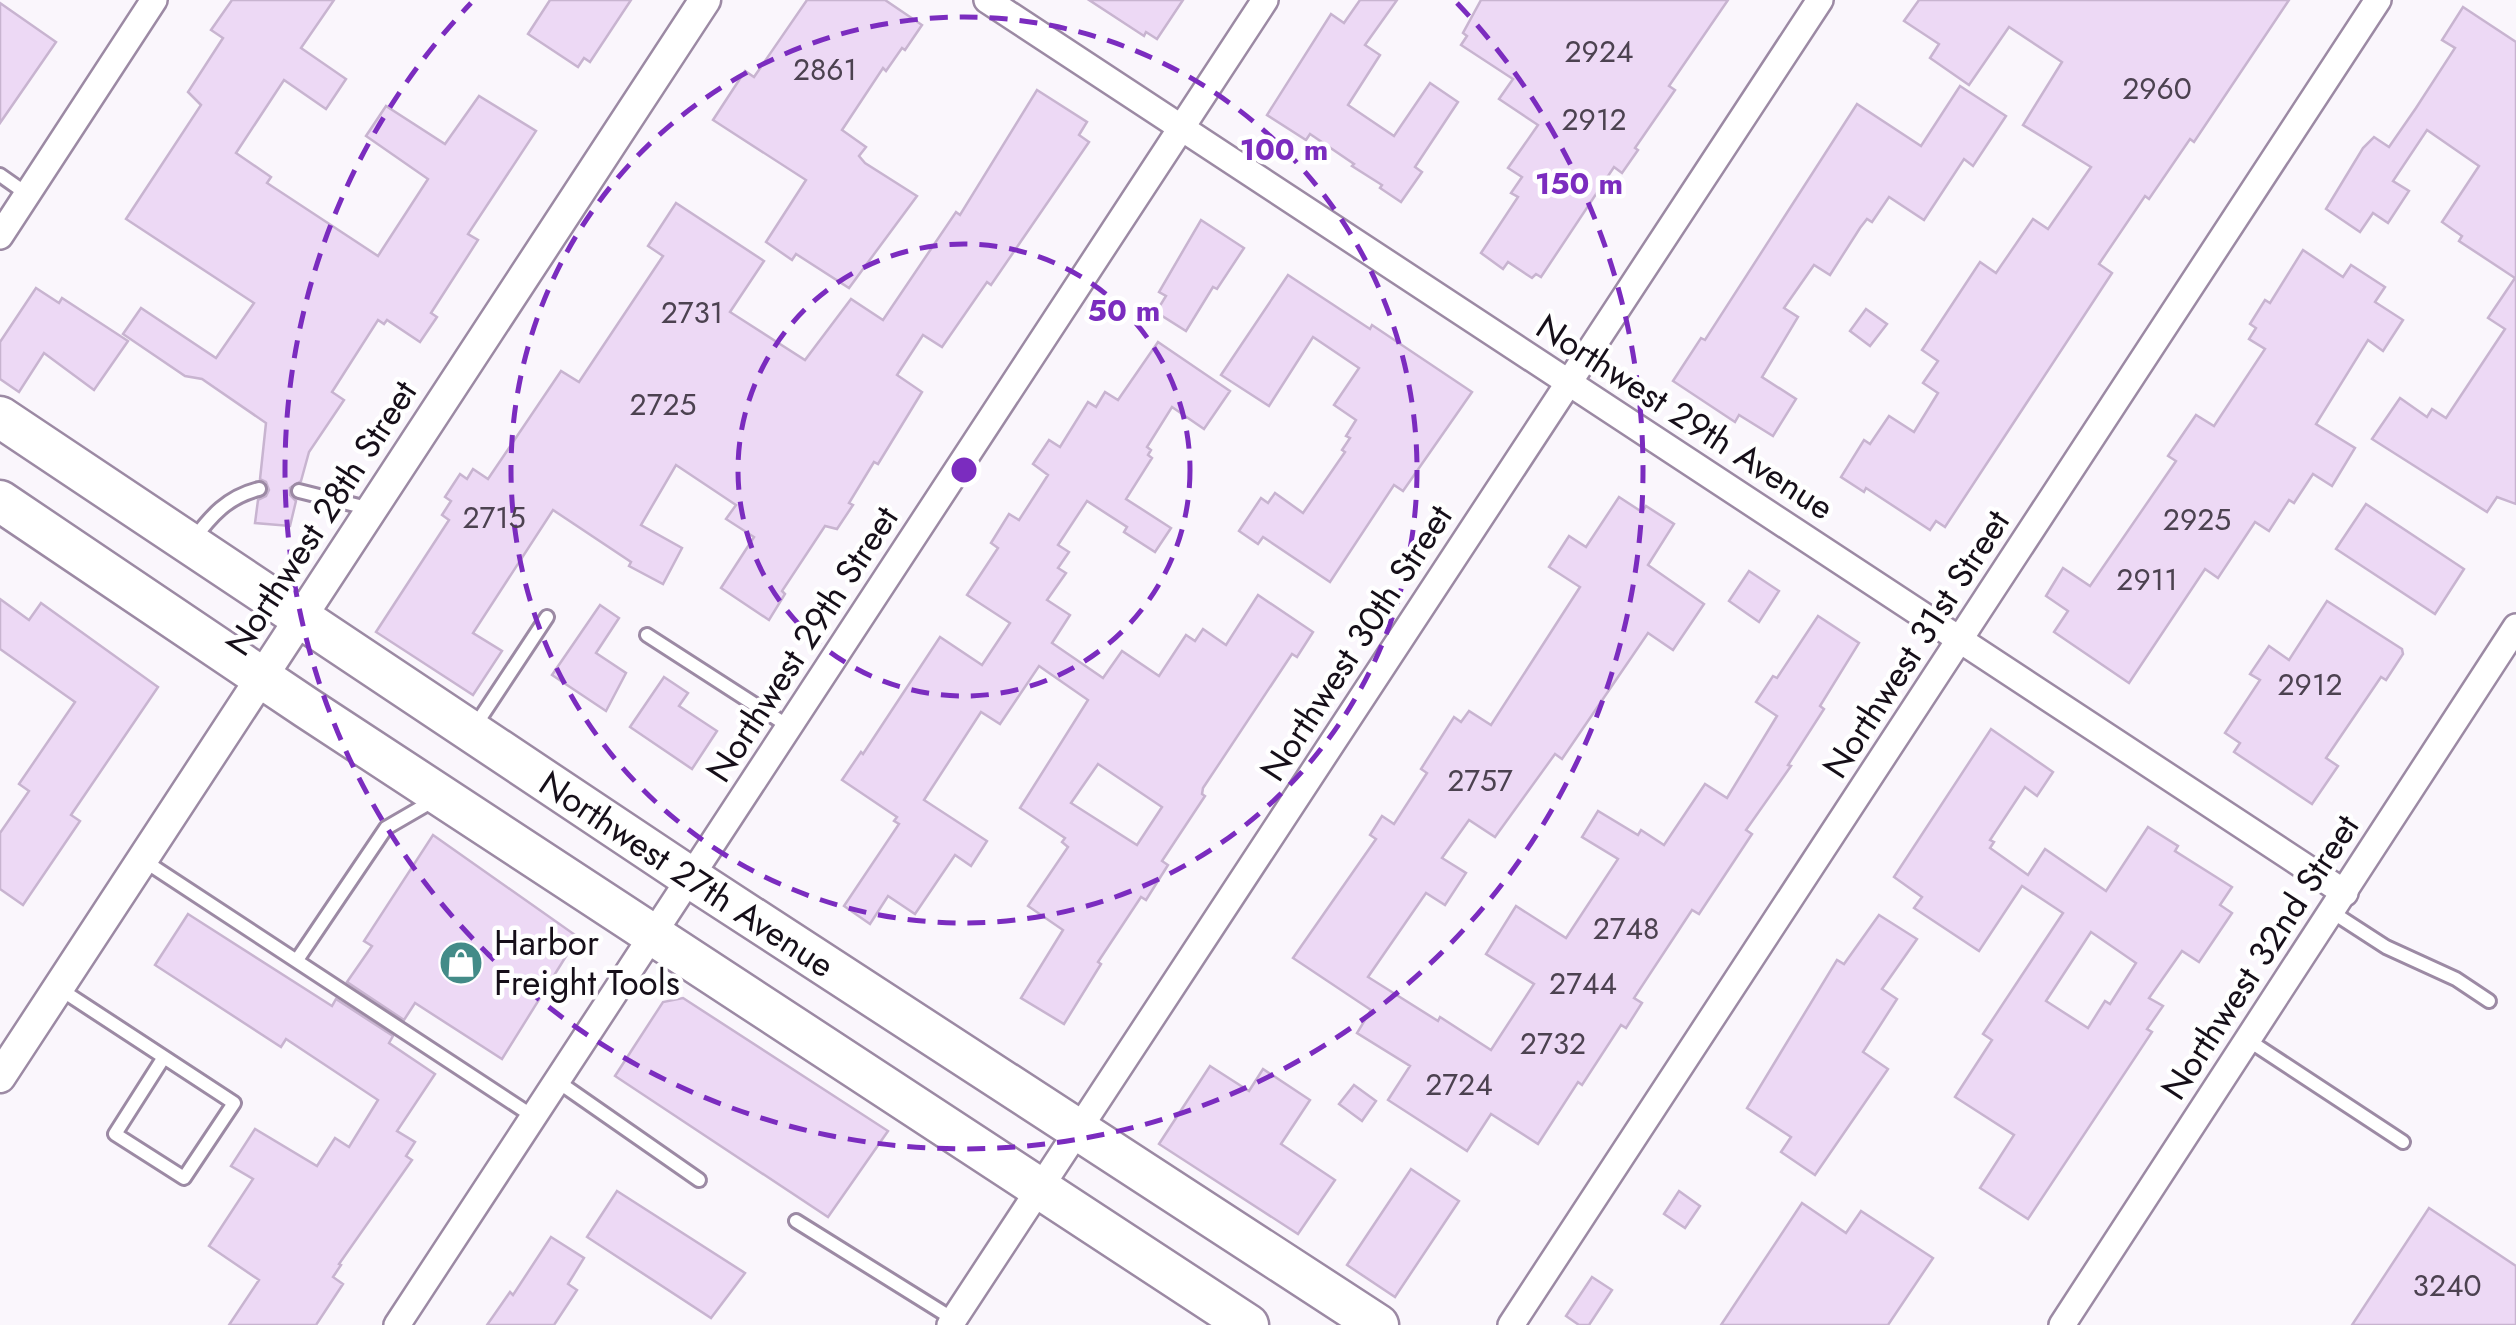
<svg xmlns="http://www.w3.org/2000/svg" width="2516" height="1325" viewBox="0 0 2516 1325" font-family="Jost,sans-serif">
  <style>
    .building { fill: #edd9f5; stroke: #c8b4d0; stroke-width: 2.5; fill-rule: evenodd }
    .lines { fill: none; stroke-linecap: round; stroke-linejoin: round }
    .service-casing { stroke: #9c8aa4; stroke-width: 18 }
    .minor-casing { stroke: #9c8aa4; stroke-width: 30 }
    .tertiary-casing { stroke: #9c8aa4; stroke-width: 35 }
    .trunk-casing { stroke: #9c8aa4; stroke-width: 45 }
    .service { stroke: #fff; stroke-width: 12 }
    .minor { stroke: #fff; stroke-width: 25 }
    .tertiary { stroke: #fff; stroke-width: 30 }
    .trunk { stroke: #fff; stroke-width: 40 }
    .ring { fill: none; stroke: #7b2cbf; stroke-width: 5; stroke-dasharray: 18 12 }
    .labels { text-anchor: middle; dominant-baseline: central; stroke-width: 9; stroke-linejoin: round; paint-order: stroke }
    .number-label { font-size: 30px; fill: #4c4250 }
    .street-label { font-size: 35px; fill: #160f19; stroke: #fff }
    .poi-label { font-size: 35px; fill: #160f19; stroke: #fff; text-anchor: start }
    .centre { fill: #7b2cbf; stroke: #fff; stroke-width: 5 }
    .ring-label { font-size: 30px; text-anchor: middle; font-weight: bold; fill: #7b2cbf; stroke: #fff; stroke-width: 9; stroke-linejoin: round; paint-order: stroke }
  </style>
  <rect width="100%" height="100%" fill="#faf6fc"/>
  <g class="building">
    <path d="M232 0H334L301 48 346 79 326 109 284 80 236 153 271 177 267 183 378 256 428 179 366 136 386 106 445 144 479 96 536 131 468 234 478 240 431 313 437 317 420 342 387 320 384 324 378 320 332 392 344 400 309 452 301 481 290 488V495L296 501 290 526 255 523 258 500 266 496 269 490 266 482 260 479 266 423 202 379 185 376 123 334 141 308 216 358 254 303 126 219 201 105 188 92 223 38 211 30Z"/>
    <path d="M550 0H631L590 62 584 58 578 67 528 34Z"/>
    <path d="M807 0H885L922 25 905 50 902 48 886 71 883 68 842 130 866 147 859 156 865 163 917 196 849 288 796 254 792 260 766 242 806 180 713 120 745 71 754 77Z"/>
    <path d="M1089 0H1183L1157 39 1146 32 1144 36Z"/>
    <path d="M1360 0H1397L1365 45 1380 55 1348 105 1394 136 1430 83 1458 102 1415 167 1422 172 1401 202 1380 188 1382 185 1352 166 1354 164 1310 134 1306 140 1267 115 1331 14 1344 23Z"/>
    <path d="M1481 0H1728L1669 86 1675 90 1635 148 1638 150 1622 173 1614 167 1541 277 1536 274 1532 278 1508 262 1503 269 1481 253 1518 197 1511 193 1522 177 1508 168 1538 125 1499 99 1513 79 1461 45 1467 36 1463 33Z"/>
    <path d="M1919 0H2289L2194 142 2190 139 2149 199 2145 196 2099 264 2112 273 1945 527 1936 521 1930 530 1866 488 1864 492 1841 477 1864 440 1870 444 1889 416 1914 432 1938 393 1923 383 1938 361 1922 350 1980 262 1996 273 2033 219 2048 229 2091 167 2023 125 2062 62 2009 27 1969 85 1930 58 1939 44 1904 21Z"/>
    <path d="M0 3 56 42 0 123Z"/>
    <path d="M2463 7 2516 42V504L2497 497 2487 512 2372 439 2400 398 2427 417 2432 409 2446 418 2505 329 2488 318 2515 278 2459 241 2462 236 2442 222 2479 166 2427 130 2393 181 2409 191 2388 223 2373 213 2360 232 2326 209 2363 148 2374 137 2389 147 2416 108 2455 48 2442 40Z"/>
    <path d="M1960 86 2006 116 1973 166 1964 159 1924 220 1889 197 1872 222 1867 219 1860 228 1830 275 1814 265 1784 308 1798 317 1762 377 1796 399 1773 436 1739 415 1735 422 1673 381 1701 338 1705 340 1857 104 1921 146Z"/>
    <path d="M1037 90 1087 122 1079 135 1089 142 991 285 987 282 942 347 923 335 897 375 922 392 878 464 874 462 849 503 853 505 837 529 825 526 782 591 785 594 769 620 721 588 754 537 726 519 736 505 676 465 641 525 682 548 663 584 629 566 631 562 553 510 473 633 502 651 473 695 376 632 449 520 442 515 451 501 445 497 460 474 467 479 473 469 488 479 561 371 579 382 663 256 648 246 676 203 764 261 730 312 805 360 851 299 883 320 956 212 960 215Z"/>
    <path d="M1201 220 1244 248 1217 289 1213 287 1186 331 1156 312 1166 296 1159 292Z"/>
    <path d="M2303 250 2343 277 2351 265 2385 287 2375 302 2403 320 2383 351 2368 340 2316 424 2355 448 2332 486 2313 474 2294 503 2289 500 2269 531 2255 522 2218 578 2205 569 2129 683 2054 632 2068 611 2046 596 2063 568 2090 586 2176 461 2168 456 2196 415 2214 426 2265 349 2249 339 2256 328 2250 324 2265 300 2270 303Z"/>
    <path d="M1288 275 1370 329 1372 325 1472 392 1403 491 1394 485 1330 582 1263 537 1258 544 1239 531 1261 498 1268 503 1275 493 1303 513 1345 452 1342 450 1350 438 1346 436 1356 420 1334 405 1359 368 1313 337 1269 406 1221 375Z"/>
    <path d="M36 288 59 303 62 298 128 341 94 390 44 353 19 392 0 379V342Z"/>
    <path d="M1866 309 1887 324 1870 346 1850 331Z"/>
    <path d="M1158 342 1230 391 1204 429 1172 407 1147 447 1151 450 1148 455 1152 458 1126 499 1171 528 1155 552 1124 532 1127 527 1087 501 1058 545 1069 552 1058 568 1066 573 1047 600 1070 615 1052 643 1103 678 1122 651 1159 676 1186 635 1195 641 1203 629 1226 645 1258 595 1313 632 1297 657 1292 654 1203 788 1202 794 1205 796 1162 861 1168 865 1146 900 1141 897 1098 962 1101 964 1064 1024 1021 998 1063 930 1028 906 1068 847 1062 842 1065 838 1020 808 1088 700 1039 666 1000 724 981 712 924 800 987 841 971 866 955 855 915 914 888 896 870 924 844 906 899 824 894 821 897 817 842 780 861 752 863 754 940 637 982 665 1010 623 967 595 998 548 991 543 1009 514 1019 520 1048 475 1033 464 1049 440 1060 447 1088 402 1096 407 1105 392 1118 400ZM1098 764 1162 807 1137 845 1071 803Z"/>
    <path d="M1619 497 1642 512 1646 506 1674 524 1648 565 1704 604 1673 650 1648 633 1562 759 1555 754 1495 837 1469 820 1442 858 1466 873 1445 905 1426 893 1368 977 1438 1021 1440 1017 1491 1050 1534 984 1486 954 1516 906 1566 938 1618 859 1582 837 1598 811 1638 835 1641 830 1664 845 1705 784 1727 798 1777 716 1756 702 1773 676 1777 678 1818 616 1859 643 1820 706 1824 709 1788 765 1791 766 1746 830 1752 834 1699 914 1692 910 1634 998 1642 1003 1626 1028 1621 1025 1582 1085 1578 1082 1538 1144 1491 1114 1467 1151 1388 1100 1410 1066 1357 1033 1371 1010 1293 958 1376 839 1370 835 1382 816 1394 824 1427 773 1421 769 1454 717 1461 722 1469 711 1491 725 1580 587 1549 567 1569 536 1586 547Z"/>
    <path d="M2366 504 2464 569 2435 614 2336 549Z"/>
    <path d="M1749 571 1779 591 1759 622 1729 601Z"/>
    <path d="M0 599 29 620 41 603 158 687 71 815 80 821 23 905 0 889V833L29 791 19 784 75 702 0 649Z"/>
    <path d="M2327 601 2402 649 2403 654 2386 680 2381 677 2326 758 2338 766 2312 804 2234 752 2240 743 2225 733 2260 680 2250 674 2269 646 2289 660Z"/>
    <path d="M600 605 619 618 596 653 626 673 606 711 552 675Z"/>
    <path d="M664 677 688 693 679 706 717 731 692 769 630 727Z"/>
    <path d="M1991 729 2053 772 2037 796 2025 787 1990 840 1994 842 1990 848 2028 875 2045 849 2106 891 2148 827 2178 846 2175 851 2232 887 2220 905 2232 913 2199 962 2182 951 2149 998 2163 1006 2147 1029 2152 1032 2028 1219 1980 1188 2014 1135 1955 1097 1992 1040 1983 1034 2063 913 2022 886 1979 951 1914 908 1922 897 1894 877ZM2091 932 2136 963 2110 1004 2105 1001 2088 1028 2046 1001Z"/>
    <path d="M433 835 578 937 502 1059 415 1003 404 1020 347 982 372 946 364 941Z"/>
    <path d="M188 914 332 1006 336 999 393 1036 389 1043 435 1074 397 1131 415 1142 406 1156 412 1160 339 1264 341 1265 333 1277 343 1284 316 1325H229L259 1280 209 1246 253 1179 231 1166 255 1129 317 1166 335 1138 349 1147 378 1100 286 1039 281 1047 155 965Z"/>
    <path d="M1879 915 1917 939 1882 989 1897 999 1863 1052 1888 1069 1815 1175 1781 1152 1791 1137 1747 1108 1837 960 1844 964Z"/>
    <path d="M683 998 888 1131 828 1217 615 1076 663 1002Z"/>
    <path d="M1210 1066 1249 1091 1263 1069 1310 1100 1281 1144 1335 1180 1298 1234 1159 1144Z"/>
    <path d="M1354 1085 1376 1101 1362 1121 1339 1104Z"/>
    <path d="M1411 1169 1459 1201 1395 1297 1347 1265Z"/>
    <path d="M617 1191 745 1273 711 1318 587 1237Z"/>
    <path d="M1679 1191 1700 1206 1685 1228 1664 1214Z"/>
    <path d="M1802 1203 1846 1233 1861 1211 1933 1258 1888 1325H1721Z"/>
    <path d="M2429 1208 2516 1266V1325H2352Z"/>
    <path d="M551 1237 584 1258 568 1284 577 1290 554 1325H487L510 1292 513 1295Z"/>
    <path d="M1592 1277 1612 1290 1589 1325H1579L1566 1316Z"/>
  </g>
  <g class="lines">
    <defs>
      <g id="service">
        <path d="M0 175 27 194"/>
        <path d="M299 491 371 509"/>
        <path d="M192 541C211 516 227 497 259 489"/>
        <path d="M647 635 788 726"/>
        <path d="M473 729 547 617"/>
        <path d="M143 860 534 1117"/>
        <path d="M2332 912 2386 947 2456 979 2489 1001"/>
        <path d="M297 960 386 828 436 799"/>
        <path d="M60 989 234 1103 184 1178 115 1134 164 1057"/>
        <path d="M2248 1040 2403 1142"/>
        <path d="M557 1081 699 1180"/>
        <path d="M796 1221 953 1319"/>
      </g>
      <g id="minor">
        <path d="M987 0 2345 893"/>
        <path d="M0 236 154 0"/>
        <path d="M397 1325 1265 0"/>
        <path d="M950 1325 1820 0"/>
        <path d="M1511 1325 2378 0"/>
        <path d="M2062 1325 2516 627"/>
      </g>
      <path id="tertiary" d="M0 1077 705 0"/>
      <g id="trunk">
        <path id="s1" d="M0 417 691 878 1378 1325"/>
        <path d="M0 501 307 708 1248 1325"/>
      </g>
    </defs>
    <use href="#service" class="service-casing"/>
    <use href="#minor" class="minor-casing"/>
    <use href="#tertiary" class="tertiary-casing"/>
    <use href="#trunk" class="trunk-casing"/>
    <use href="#service" class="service"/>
    <use href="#minor" class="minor"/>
    <use href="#tertiary" class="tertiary"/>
    <use href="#trunk" class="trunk"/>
  </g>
  <g class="ring">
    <circle cx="964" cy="470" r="226"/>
    <circle cx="964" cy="470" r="453"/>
    <path d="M1457 3A679 679 0 1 1 471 3"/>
  </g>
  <defs>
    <symbol id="shop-disc" viewBox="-11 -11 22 22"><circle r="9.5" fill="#438b88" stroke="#fff"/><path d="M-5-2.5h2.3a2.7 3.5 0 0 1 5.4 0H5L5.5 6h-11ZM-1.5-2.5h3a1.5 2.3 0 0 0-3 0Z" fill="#fff"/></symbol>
  </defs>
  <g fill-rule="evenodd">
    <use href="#shop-disc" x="436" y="938" width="50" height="50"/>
  </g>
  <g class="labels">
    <g class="number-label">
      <text x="1599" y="51">2924</text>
      <text x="825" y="69">2861</text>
      <text x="2157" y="88">2960</text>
      <text x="1594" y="119">2912</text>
      <text x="692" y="312">2731</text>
      <text x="663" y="404">2725</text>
      <text x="494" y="517">2715</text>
      <text x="2197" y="519">2925</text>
      <text x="2147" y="579">2911</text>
      <text x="2310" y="684">2912</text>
      <text x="1480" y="780">2757</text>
      <text x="1626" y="928">2748</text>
      <text x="1583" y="983">2744</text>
      <text x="1553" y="1043">2732</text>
      <text x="1459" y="1084">2724</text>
      <text x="2447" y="1285">3240</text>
    </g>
    <g class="street-label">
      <text transform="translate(1685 417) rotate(33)">Northwest 29th Avenue</text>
      <text transform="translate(321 518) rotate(-57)">Northwest 28th Street</text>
      <text transform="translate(1356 643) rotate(-57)">Northwest 30th Street</text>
      <text transform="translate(802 644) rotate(-57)">Northwest 29th Street</text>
      <text transform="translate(1916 644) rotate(-57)">Northwest 31st Street</text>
      <text stroke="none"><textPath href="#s1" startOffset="825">Northwest 27th Avenue</textPath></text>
      <text transform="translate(2260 957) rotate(-57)">Northwest 32nd Street</text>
    </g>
    <g class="poi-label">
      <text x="494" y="943">Harbor<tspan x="494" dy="40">Freight Tools</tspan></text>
    </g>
  </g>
  <circle cx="964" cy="470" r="15" class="centre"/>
  <g class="ring-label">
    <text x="1284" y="160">100 m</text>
    <text x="1579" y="194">150 m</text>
    <text x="1124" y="321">50 m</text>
  </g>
</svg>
